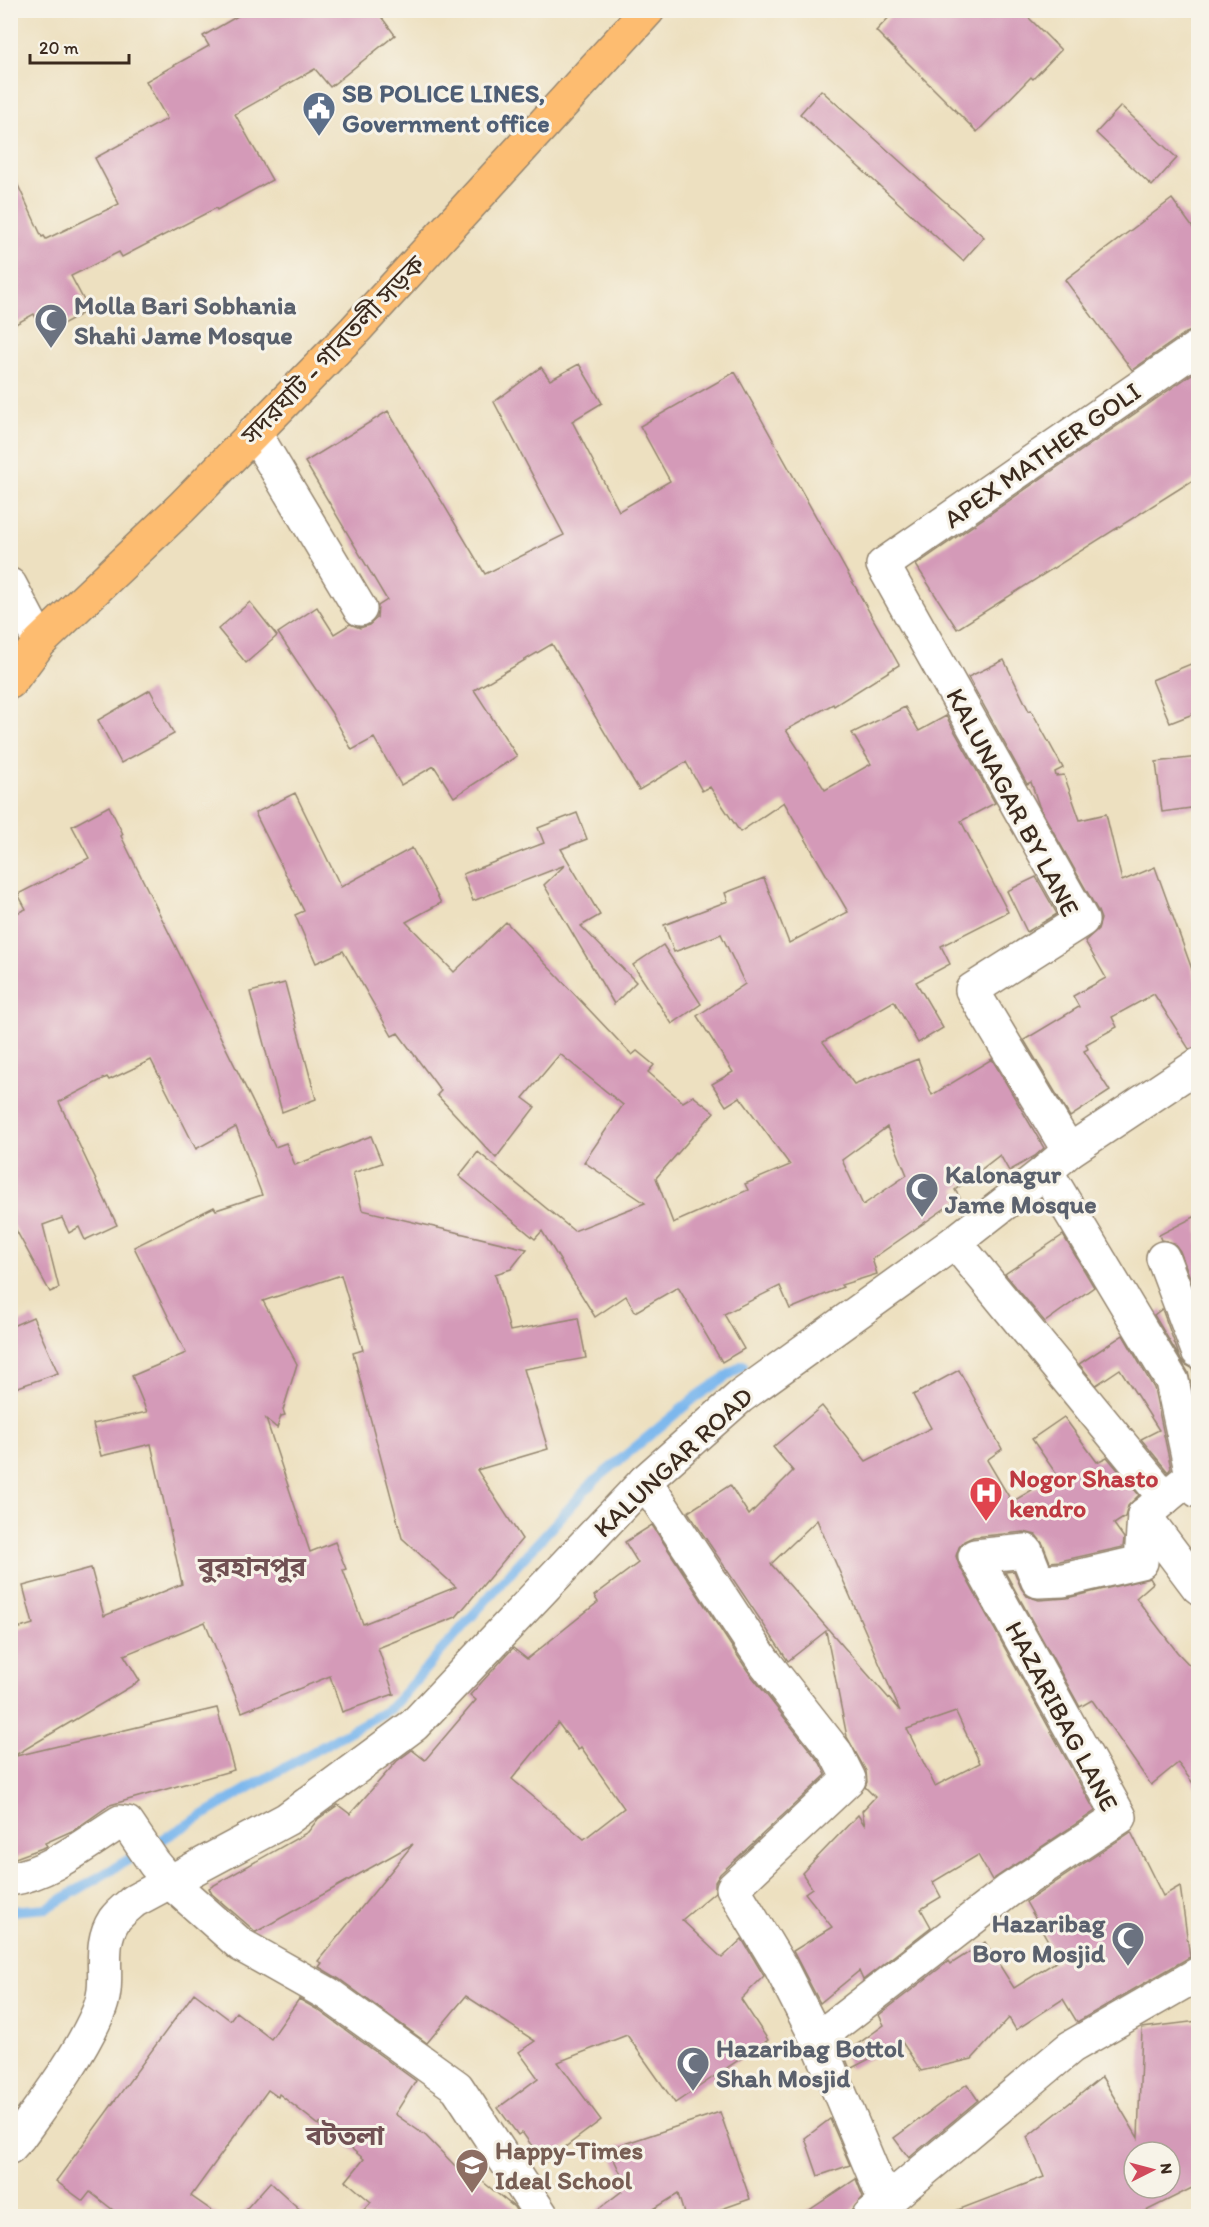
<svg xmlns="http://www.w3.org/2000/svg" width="1209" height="2227" viewBox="0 0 1209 2227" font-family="Itim,'Noto Sans Bengali',sans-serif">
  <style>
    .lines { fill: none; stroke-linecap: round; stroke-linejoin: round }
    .stream { stroke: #7cb7ed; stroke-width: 10 }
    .building { fill: #d49ab8; fill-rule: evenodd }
    .minor-casing { stroke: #94856f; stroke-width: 36 }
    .tertiary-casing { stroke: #94856f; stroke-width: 36 }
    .trunk-casing { stroke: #94856f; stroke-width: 36 }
    .minor { stroke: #fff; stroke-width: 33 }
    .tertiary { stroke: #fff; stroke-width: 33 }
    .trunk { stroke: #fdbc6f; stroke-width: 33 }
    .labels { text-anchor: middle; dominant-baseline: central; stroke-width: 6; stroke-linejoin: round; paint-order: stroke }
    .service-label { font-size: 26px; font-weight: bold; fill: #4e5e75; stroke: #f7f3e8; text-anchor: start }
    .worship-label { font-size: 26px; font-weight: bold; fill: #5b616d; stroke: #f7f3e8; text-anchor: start }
    .street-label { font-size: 26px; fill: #3b2a1e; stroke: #f7f3e8 }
    .health-label { font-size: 26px; font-weight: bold; fill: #be3a42; stroke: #f7f3e8; text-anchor: start }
    .education-label { font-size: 26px; font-weight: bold; fill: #785e54; stroke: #f7f3e8; text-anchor: start }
    .neighbourhood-label { font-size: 27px; font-weight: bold; fill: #715154; stroke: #f7f3e8 }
  </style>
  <rect width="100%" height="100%" fill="#f7f3e8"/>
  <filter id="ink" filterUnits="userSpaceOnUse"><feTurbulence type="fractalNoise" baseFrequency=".0167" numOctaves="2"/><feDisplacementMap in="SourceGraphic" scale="12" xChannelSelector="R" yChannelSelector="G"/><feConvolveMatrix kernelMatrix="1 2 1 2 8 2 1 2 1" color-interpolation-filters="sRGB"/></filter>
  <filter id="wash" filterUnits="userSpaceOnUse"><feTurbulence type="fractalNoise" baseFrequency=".008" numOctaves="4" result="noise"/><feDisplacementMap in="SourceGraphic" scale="24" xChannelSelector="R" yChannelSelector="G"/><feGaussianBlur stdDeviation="1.35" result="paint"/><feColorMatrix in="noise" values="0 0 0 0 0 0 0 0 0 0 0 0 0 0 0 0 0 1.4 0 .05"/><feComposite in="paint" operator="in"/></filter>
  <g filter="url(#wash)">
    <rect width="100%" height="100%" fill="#ede0c0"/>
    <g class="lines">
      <path class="stream" d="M10 1911 47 1908 259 1782 391 1708 509 1574 592 1483 696 1397 743 1365"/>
    </g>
    <g id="blocks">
      <g class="building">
        <path d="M248 10H376L395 35 330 87 315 69 235 114 272 180 217 210 216 208 122 257 119 252 71 276 89 310 44 334 34 314 10 327V168L42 237 44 236 46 239 119 204 95 158 167 119 146 81 209 46 203 36Z"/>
        <path d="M896 10H1021L1061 50 1033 79 1031 77 977 132 876 31Z"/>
        <path d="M821 90 984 237 963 261 800 114Z"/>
        <path d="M1121 106 1177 158 1152 186 1096 133Z"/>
        <path d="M1172 199 1198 235V331L1193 330 1184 334 1132 370 1065 280Z"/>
        <path d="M579 364 602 403 572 421 619 511 670 481 640 426 735 372 899 665 834 706 833 704 786 730 825 790 871 764 852 733 905 707 919 731 946 716 995 803 961 821 1008 912 941 946 950 964 916 982 943 1028 918 1043 894 1001 823 1042 854 1084 918 1059 932 1095 992 1059 1044 1148 1035 1156 1009 1171 1000 1155 955 1190 960 1198 872 1259 877 1274 841 1285 843 1287 790 1309 780 1286 724 1314 744 1349 722 1362 678 1287 635 1312 626 1296 595 1317 542 1231 535 1239 459 1176 478 1152 574 1231 645 1203 584 1162 623 1105 560 1054 523 1098 535 1107 496 1158 437 1095 441 1091 398 1033 392 1036 343 951 316 963 295 915 304 911 255 813 295 793 341 887 412 848 441 903 406 922 454 972 506 922 632 1055 637 1051 654 1065 648 1072 683 1102 693 1096 714 1112 656 1178 673 1223 748 1190 745 1184 790 1165 740 1097 726 1106 712 1084 733 1072 697 1016 745 984 721 934 674 952 664 925 728 901 725 893 764 878 789 943 848 912 784 802 740 832 710 787 702 791 686 762 639 790 552 644 474 690 517 756 454 797 434 766 401 785 374 738 352 750 331 712 278 633 317 607 334 634 350 624 360 628 369 625 377 618 378 606 387 600 305 462 388 411 485 574 564 535 494 402 541 367 550 380ZM887 1127 907 1175 863 1205 842 1160Z"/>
        <path d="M1195 372 1198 373V477L957 629 916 565Z"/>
        <path d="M250 602 277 636 246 663 218 629Z"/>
        <path d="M1004 660 1029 711 1031 710 1063 768 1055 772 1056 776 1064 775 1080 820 1106 814 1122 881 1155 867 1198 986V1047L1189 1049 1154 994 1112 1017 1117 1027 1086 1044 1088 1049 1084 1051 1110 1091 1070 1117 1024 1040 1079 1007 1073 996 1106 978 1085 941 1098 929 1101 919 1098 911 1039 806 1031 782 1027 784 968 677Z"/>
        <path d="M1198 661V712L1170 723 1152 680Z"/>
        <path d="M150 690 174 734 121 763 98 720Z"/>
        <path d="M1198 757V807L1162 812 1156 762Z"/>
        <path d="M109 806 123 834 121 836 275 1147 286 1143 295 1165 371 1136 382 1163 353 1173 362 1210 527 1249 511 1269 495 1274 510 1331 578 1318 586 1358 524 1369 548 1449 477 1470 522 1539 456 1617 378 1648 394 1694 342 1712 330 1676 242 1712 205 1622 124 1655 140 1681 12 1757 217 1708 234 1770 110 1805 74 1830 45 1843 47 1846 45 1847 10 1860V1631L33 1624 23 1586 91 1568 104 1616 182 1584 151 1444 101 1456 93 1424 147 1412 132 1376 186 1353 134 1247 214 1207 216 1210 262 1195 236 1127 196 1149 151 1060 109 1080 107 1077 59 1102 117 1225 85 1240 79 1227 69 1233 62 1218 43 1225 59 1288 50 1292 10 1219V916L26 909 18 894 89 858 72 826ZM341 1275 363 1350 353 1353 402 1538 456 1587 363 1624 343 1570 346 1569 335 1542 310 1552 266 1419 277 1428 281 1416 285 1415 283 1410 297 1364 263 1301Z"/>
        <path d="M577 813 587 839 561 849 600 915 581 926 636 982 614 1004 544 885 565 865 473 901 463 874 544 843 538 828Z"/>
        <path d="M1036 877 1057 914 1027 932 1007 891Z"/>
        <path d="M663 945 701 1004 672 1024 633 965Z"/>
        <path d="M285 983 316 1099 282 1112 250 992Z"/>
        <path d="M1198 1215V1299L1180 1251 1174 1243 1161 1240 1159 1235Z"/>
        <path d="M1063 1235 1094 1287 1045 1322 1005 1274Z"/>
        <path d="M1162 1309 1180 1358 1186 1365 1192 1368 1198 1384V1415L1188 1372 1154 1315Z"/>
        <path d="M33 1317 58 1373 10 1390V1327Z"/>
        <path d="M1123 1335 1154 1388 1171 1468 1168 1472 1141 1439 1159 1430 1120 1369 1096 1385 1079 1364Z"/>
        <path d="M959 1370 1002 1449 987 1460 1012 1502 1057 1475 1032 1439 1064 1417 1097 1462 1107 1457 1139 1495 1128 1506 1125 1517 1114 1524 1124 1538 1123 1547 1060 1561 1050 1562 1043 1544 1036 1535 1024 1532 973 1537 964 1541 959 1547 956 1556 959 1565 1095 1811 992 1880 978 1855 933 1882 941 1897 921 1909 931 1927 863 1980 859 1971 820 2003 793 1951 832 1927 805 1893 812 1888 802 1873 858 1815 865 1826 862 1811 875 1797 865 1787 867 1782 866 1771 847 1737 826 1631 788 1661 688 1512 730 1485 749 1515 793 1471 773 1447 822 1406 866 1461 931 1428 913 1395ZM817 1520 900 1711 771 1564ZM956 1712 980 1763 935 1786 907 1729Z"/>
        <path d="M652 1525 747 1670 820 1763 826 1775 720 1874 715 1882V1892L682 1920 722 1958 742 1939 764 1976 741 1999 768 2040 675 2103 627 2035 558 2062 601 2120 544 2163 522 2132 518 2135 498 2108 538 2078 519 2052 535 2041 466 1996 427 2043 339 1979 319 1967 322 1963 318 1961 413 1844 256 1932 212 1894 209 1888 308 1832 318 1819 338 1805 350 1814 397 1761 412 1750 425 1760 476 1700 470 1695 513 1648 527 1659 598 1602 594 1596 638 1563 625 1542ZM558 1723 578 1750 581 1747 624 1808 584 1839 512 1779Z"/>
        <path d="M1014 1571 1021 1588 1027 1596 1039 1600 1067 1598 1150 1578 1153 1583 1136 1598 1177 1652 1198 1674V1790L1178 1763 1151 1785 1092 1700 1080 1707 1005 1572Z"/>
        <path d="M1131 1832 1163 1896 1180 1886 1190 1957 1077 2022 1063 1999 1016 2030 1009 2018 972 2059 921 2071 902 2042 850 2069 844 2054 884 2025 879 2015 949 1961 951 1964 985 1942 1014 1988 1059 1960 1026 1902Z"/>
        <path d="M194 1993 230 2020 236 2012 271 2039 299 1999 318 2010 416 2081 395 2114 426 2136 469 2180 473 2174 514 2207 520 2217H357L371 2202 346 2181 364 2159 320 2123 319 2125 279 2094 278 2097 268 2090 191 2196 221 2217H122L90 2192 83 2201 56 2181Z"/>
        <path d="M1198 2021V2185L1134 2217H947V2214L1044 2177 1027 2137 1102 2077 1138 2138 1142 2028ZM1134 2152H1170V2188H1134Z"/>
        <path d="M967 2084 978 2100 909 2158 894 2138Z"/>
        <path d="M720 2112 750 2199 699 2217H685L678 2194 641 2217H588L622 2191 619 2186 625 2183 609 2149Z"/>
        <path d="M830 2119 850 2165 818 2176 805 2138Z"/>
        <path d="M856 2179 863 2197 851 2211 839 2217H799Z"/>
        <path d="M270 2182 308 2217H239Z"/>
      </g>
    </g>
  </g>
  <g filter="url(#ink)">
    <use href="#blocks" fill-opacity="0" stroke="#94856f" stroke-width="1.5"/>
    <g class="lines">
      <defs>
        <g id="minor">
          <path d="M254 432 360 609"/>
          <path d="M10 585 40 642"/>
          <path d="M1069 1151 972 990 1082 920 883 565 1195 349 1198 354"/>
          <path d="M1046 1171 1172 1381 1192 1475 1198 1491"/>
          <path d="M955 1242 1165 1498"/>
          <path d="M1163 1258 1198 1351"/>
          <path d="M645 1481 763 1660 836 1753 849 1779 733 1888 780 1966 817 2039 885 2201"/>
          <path d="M1144 1515 1198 1587"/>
          <path d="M10 1879C50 1873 86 1843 120 1822L127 1823 154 1863 170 1882 241 1945 328 1994 457 2087 542 2216"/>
          <path d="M817 2039 1008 1891 1120 1817 975 1556 1026 1551 1038 1581 1063 1580 1141 1562 1144 1515 1198 1471"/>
        </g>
        <g id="tertiary">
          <path d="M10 2147 19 2137C48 2097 78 2058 98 2013 113 1981 95 1949 114 1920 119 1913 127 1907 134 1901L287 1819 414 1725 645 1481 740 1397 955 1242 1046 1171 1069 1151 1198 1065"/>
          <path d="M869 2216 1071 2047 1198 1974"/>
        </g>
        <path id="trunk" d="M10 682 40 642 182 507 355 330 648 10"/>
      </defs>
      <use href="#minor" class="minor-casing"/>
      <use href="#tertiary" class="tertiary-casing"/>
      <use href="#trunk" class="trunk-casing"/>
      <use href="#minor" class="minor"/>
      <use href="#tertiary" class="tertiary"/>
      <use href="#trunk" class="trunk"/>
    </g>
  </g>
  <defs>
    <symbol id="civic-pin" viewBox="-11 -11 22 30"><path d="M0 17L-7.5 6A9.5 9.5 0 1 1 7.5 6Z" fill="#5c6f8a" stroke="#f7f3e8"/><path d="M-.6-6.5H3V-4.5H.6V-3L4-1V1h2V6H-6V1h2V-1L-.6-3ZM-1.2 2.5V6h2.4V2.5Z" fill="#fff"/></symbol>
    <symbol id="mosque-pin" viewBox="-11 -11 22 30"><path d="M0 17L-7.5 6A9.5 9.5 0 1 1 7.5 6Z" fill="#6b7280" stroke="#f7f3e8"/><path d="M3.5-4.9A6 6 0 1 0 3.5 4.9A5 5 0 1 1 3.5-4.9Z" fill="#fff"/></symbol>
    <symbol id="hospital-pin" viewBox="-11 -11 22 30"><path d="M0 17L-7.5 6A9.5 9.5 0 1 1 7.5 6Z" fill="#e0444e" stroke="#f7f3e8"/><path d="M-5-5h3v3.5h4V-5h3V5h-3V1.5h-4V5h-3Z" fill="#fff"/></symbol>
    <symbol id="school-pin" viewBox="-11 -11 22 30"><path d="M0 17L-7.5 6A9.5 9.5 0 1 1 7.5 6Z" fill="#8d6e63" stroke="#f7f3e8"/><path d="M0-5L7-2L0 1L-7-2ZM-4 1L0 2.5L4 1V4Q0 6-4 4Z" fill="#fff"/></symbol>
  </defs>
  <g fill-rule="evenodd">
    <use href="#civic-pin" x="300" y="89" width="38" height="52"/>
    <use href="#mosque-pin" x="32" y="301" width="38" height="52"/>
    <use href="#mosque-pin" x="903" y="1170" width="38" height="52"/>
    <use href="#hospital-pin" x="967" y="1474" width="38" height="52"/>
    <use href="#mosque-pin" x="1109" y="1919" width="38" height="52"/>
    <use href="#mosque-pin" x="674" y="2044" width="38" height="52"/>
    <use href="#school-pin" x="453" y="2146" width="38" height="52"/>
  </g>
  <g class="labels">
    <g class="service-label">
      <text x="342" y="93">SB POLICE LINES,<tspan x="342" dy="30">Government office</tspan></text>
    </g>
    <g class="worship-label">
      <text x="74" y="305">Molla Bari Sobhania<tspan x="74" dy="30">Shahi Jame Mosque</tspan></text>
      <text x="945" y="1174">Kalonagur<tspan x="945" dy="30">Jame Mosque</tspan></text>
      <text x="1105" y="1923" text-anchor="end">Hazaribag<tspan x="1105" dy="30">Boro Mosjid</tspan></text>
      <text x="716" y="2048">Hazaribag Bottol<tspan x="716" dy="30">Shah Mosjid</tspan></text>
    </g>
    <g class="street-label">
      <text transform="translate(333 350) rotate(-46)">সদরঘাট - গাবতলী সড়ক</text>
      <text transform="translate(1042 455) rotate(-35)">APEX MATHER GOLI</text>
      <text transform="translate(1013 802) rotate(62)">KALUNAGAR BY LANE</text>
      <text transform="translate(673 1462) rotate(-43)">KALUNGAR ROAD</text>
      <text transform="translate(1062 1716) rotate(62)">HAZARIBAG LANE</text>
    </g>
    <g class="health-label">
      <text x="1009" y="1478">Nogor Shasto<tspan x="1009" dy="30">kendro</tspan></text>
    </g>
    <g class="education-label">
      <text x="495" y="2150">Happy-Times<tspan x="495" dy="30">Ideal School</tspan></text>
    </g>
    <g class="neighbourhood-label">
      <text x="252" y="1566">বুরহানপুর</text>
      <text x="345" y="2135">বটতলা</text>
    </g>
  </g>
  <rect width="1209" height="2227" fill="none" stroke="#f7f3e8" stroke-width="36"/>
  <g transform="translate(1152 2170) rotate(84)"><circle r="28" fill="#f7f3e8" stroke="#aca397" stroke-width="1.5"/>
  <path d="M0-4.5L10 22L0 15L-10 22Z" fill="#d1495b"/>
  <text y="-9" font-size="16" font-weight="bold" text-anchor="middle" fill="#3b2a1e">N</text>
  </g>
  <path d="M30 54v9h99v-9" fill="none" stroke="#3b2a1e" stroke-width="3"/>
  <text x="39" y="54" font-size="18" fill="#3b2a1e" stroke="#f7f3e8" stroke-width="4.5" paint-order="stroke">20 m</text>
</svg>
